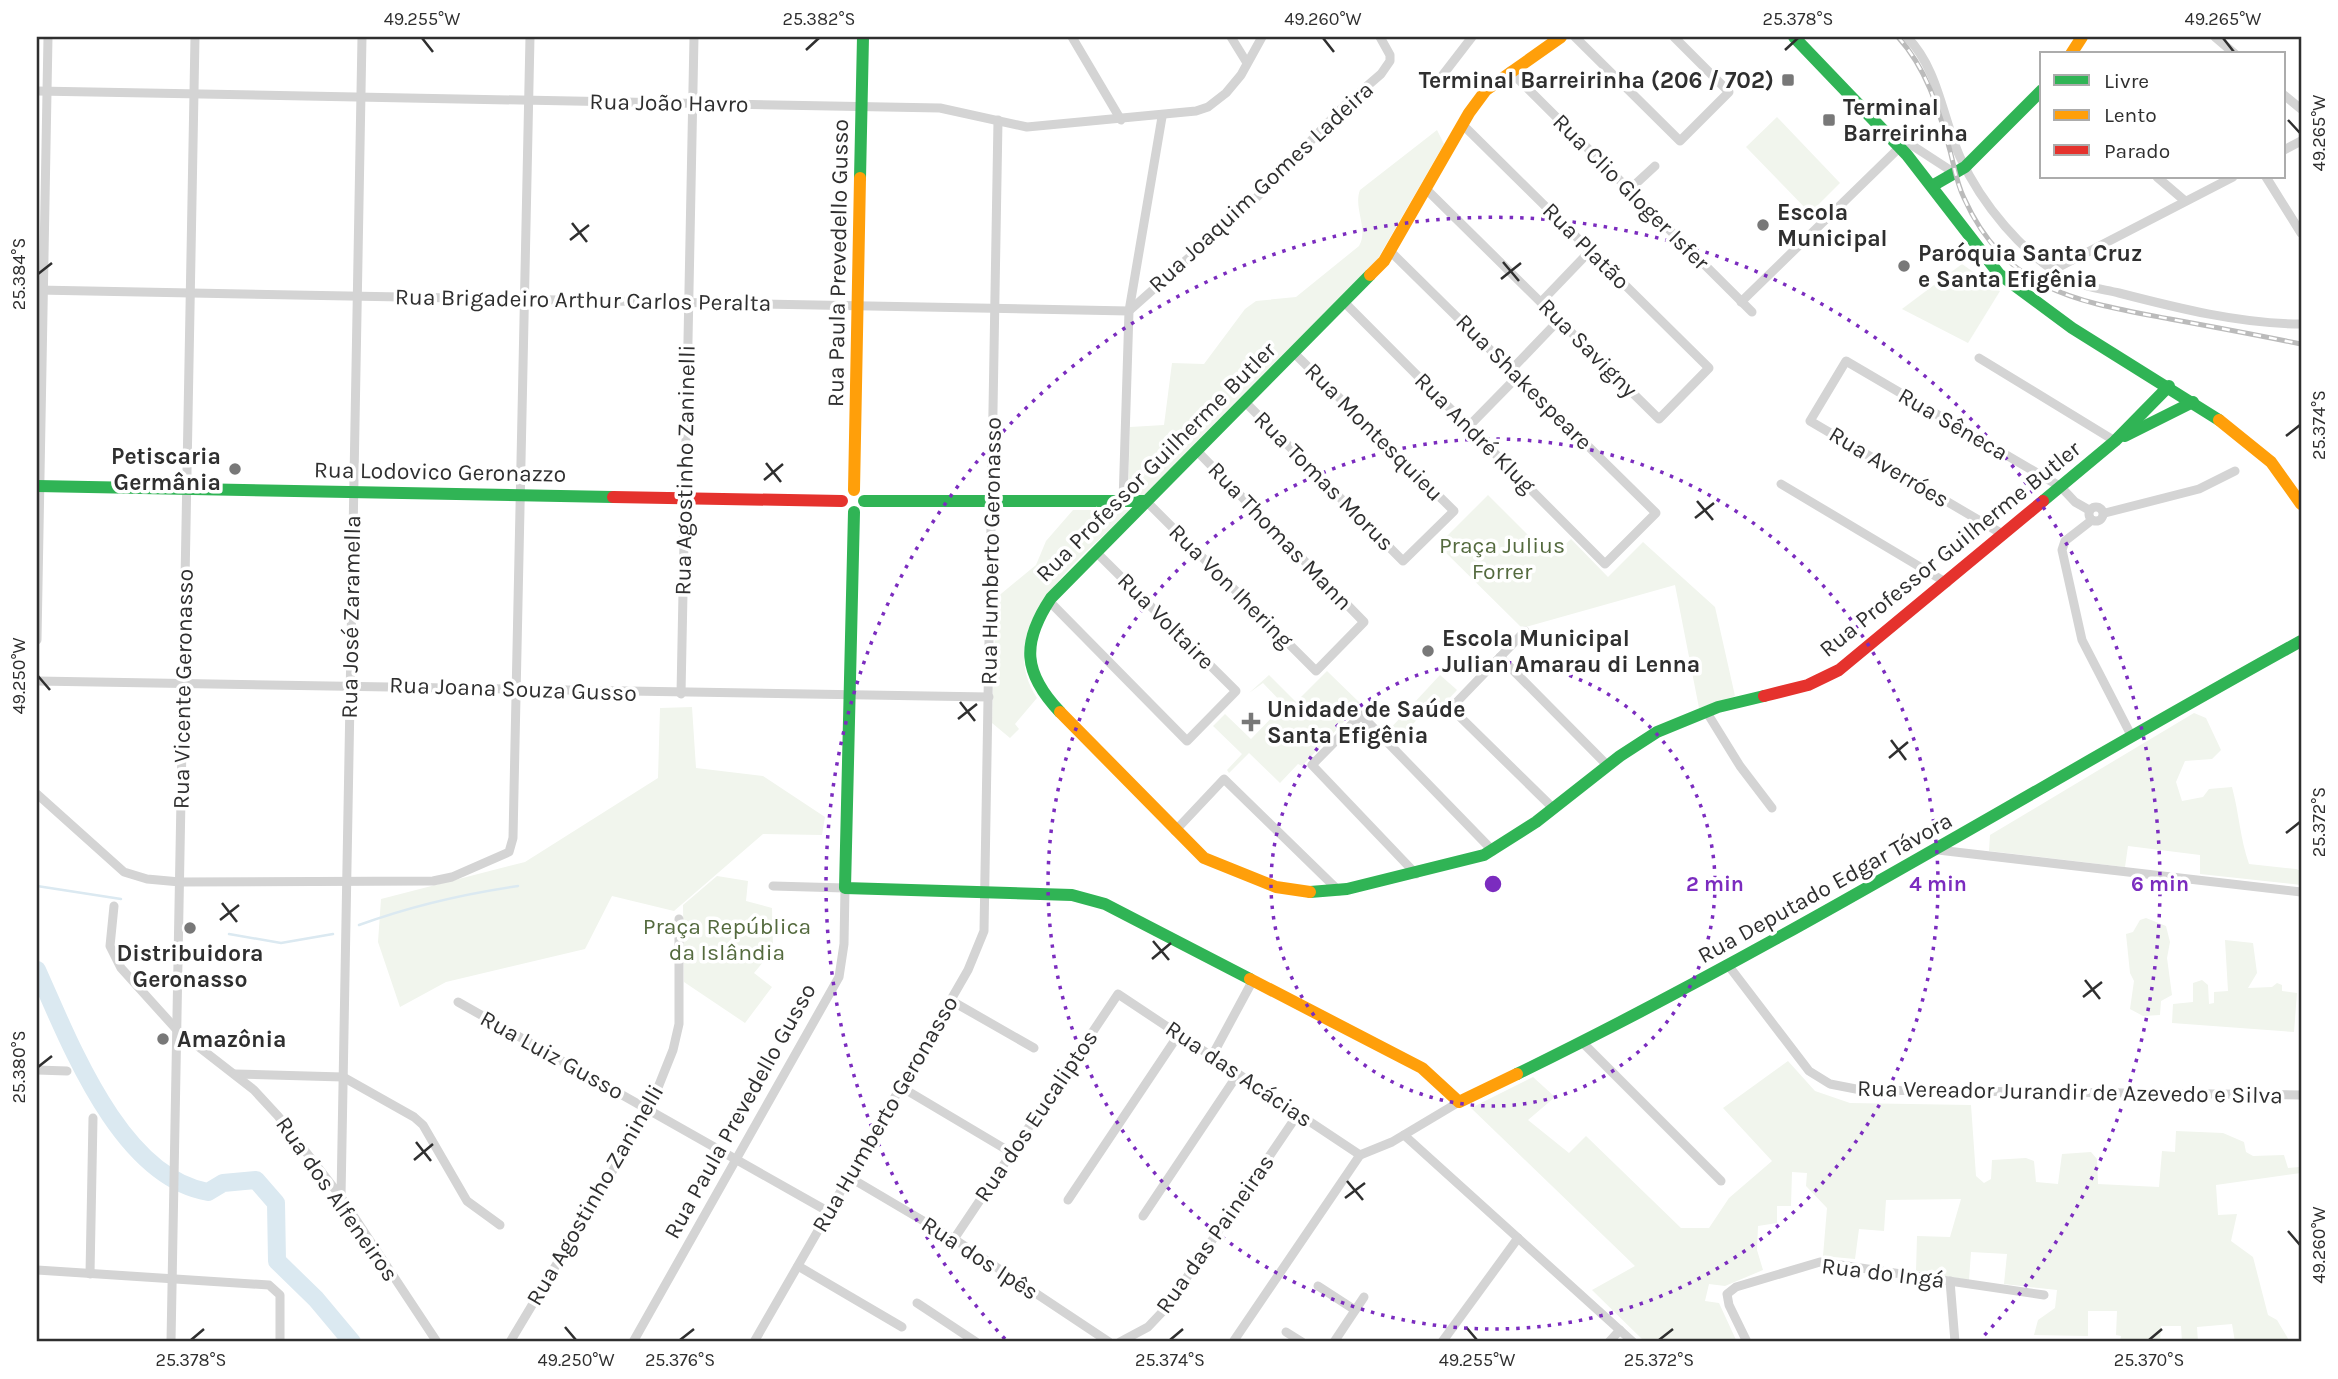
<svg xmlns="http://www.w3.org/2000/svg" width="2338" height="1379" viewBox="0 0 2338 1379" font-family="Karla,sans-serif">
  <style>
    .green { fill: #f1f5ed }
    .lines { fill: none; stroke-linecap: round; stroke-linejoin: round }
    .stream { stroke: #dbe9f1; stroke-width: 2.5 }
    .river { stroke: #dbe9f1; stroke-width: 18 }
    .street { stroke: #d4d4d4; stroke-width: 9 }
    .fast { stroke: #30b455; stroke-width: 12 }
    .slow { stroke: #ff9f0a; stroke-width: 12 }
    .jam { stroke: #e5322d; stroke-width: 12 }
    .rail-casing { stroke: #bbb; stroke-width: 5 }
    .rail { stroke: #fff; stroke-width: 2.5; stroke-dasharray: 8; stroke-linecap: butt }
    .ticks { fill: none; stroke: #2f2f2f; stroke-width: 2.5 }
    .ring { fill: none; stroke: #7b2cbf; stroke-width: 3.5; stroke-dasharray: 3.5 7 }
    .poi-dot { fill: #787878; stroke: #fff; stroke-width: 2.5 }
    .labels { text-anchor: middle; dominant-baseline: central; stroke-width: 7; stroke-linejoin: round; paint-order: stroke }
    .poi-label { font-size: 23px; font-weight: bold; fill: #2f2f2f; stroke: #fff; text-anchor: start }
    .street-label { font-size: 23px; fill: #2f2f2f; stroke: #fff }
    .park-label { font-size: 23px; fill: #546a3e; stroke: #fff }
    .centre { fill: #7b2cbf; stroke: #fff; stroke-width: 3.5 }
    .ring-label { font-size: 21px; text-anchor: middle; font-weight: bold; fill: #7b2cbf; stroke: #fff; stroke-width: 7; stroke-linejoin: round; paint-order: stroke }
    .neatline { fill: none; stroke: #2f2f2f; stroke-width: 2.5 }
    .ticks-label { font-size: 18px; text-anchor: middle; fill: #2f2f2f }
  </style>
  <rect width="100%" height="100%" fill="#fff"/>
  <g class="green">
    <path d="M1777 117 1840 183 1810 213 1746 147Z"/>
    <path d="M1437 130 1444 144 1377 260 1145 496 1128 497 1130 427 1164 425 1172 363 1204 364 1245 309 1256 301 1296 297 1359 246C1369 229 1353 208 1360 190Z"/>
    <path d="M1962 264 2000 291 1968 343 1902 309Z"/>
    <path d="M1488 495 1551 558 1571 539 1608 577 1643 542 1715 607 1735 696 1699 708 1675 585 1522 628 1438 545Z"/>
    <path d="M1073 510H1130C1085 556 989 624 1037 698L1015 724 1019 729 1010 738 992 723 996 598 1036 565 1046 541Z"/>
    <path d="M1327 671 1361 704 1302 766 1298 764 1280 783 1249 753 1229 773 1227 770 1242 754 1213 726 1225 714 1251 739 1284 705 1263 683 1249 693 1269 675 1296 702Z"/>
    <path d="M1440 675 1457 690 1443 705 1436 699 1398 740 1388 731Z"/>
    <path d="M692 707 696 768 763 776 825 817 822 835 763 834 674 911 612 896 585 949 446 982 400 1007 378 942 381 899 525 862 658 778 660 708Z"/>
    <path d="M2194 713 2206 718 2221 750 2212 759 2185 761 2176 782 2182 801 2203 797 2209 789 2232 787C2239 813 2240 838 2249 864L2296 869 2301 871V885L2200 874V855L2128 846 2125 867 1989 851 1990 835Z"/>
    <path d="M717 876 748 881 746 901 772 908 773 950 754 973 772 987 745 1023 684 982 683 905Z"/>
    <path d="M2146 918 2166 926 2170 942 2167 958 2172 995 2161 1001 2160 1015 2143 1016 2130 1009 2134 981 2130 973 2126 934 2133 932 2140 920Z"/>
    <path d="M2225 940 2253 943 2257 973 2248 988 2272 987 2277 983 2282 985V991L2297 993 2294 1032 2172 1023 2173 1004 2193 1002V983L2202 980 2208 985 2209 1004 2214 1003V992L2228 991Z"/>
    <path d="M1788 1061 1815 1091 1850 1103 1971 1105 1976 1176 1984 1183 1991 1179 1992 1160 2026 1158 2034 1161 2036 1182 2058 1184 2062 1154 2091 1152 2097 1159 2098 1184 2159 1187 2162 1151 2175 1152 2176 1131 2223 1133 2244 1142 2246 1152 2253 1156 2284 1155 2288 1168 2299 1167 2301 1150V1173L2216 1185 2218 1215 2237 1214 2231 1241 2253 1257 2268 1315 2277 1320 2290 1342H2235L2232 1324 2197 1327 2198 1342H2182L2181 1326H2161L2160 1342H2120L2121 1336 2116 1335 2117 1311H2088V1336L2034 1335 2038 1320 2055 1308 2057 1290 2004 1284 2007 1254 1971 1252 1969 1280 1916 1271 1917 1236 1950 1237 1961 1199 1886 1200 1884 1231 1859 1229 1855 1259 1823 1256 1827 1208 1806 1186 1807 1173 1792 1172 1791 1206H1777V1223L1758 1226 1757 1250 1763 1270 1725 1286 1709 1284 1705 1301 1719 1303 1737 1342H1645L1592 1290 1635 1266 1471 1108 1533 1077 1555 1097 1528 1120 1569 1153 1586 1136 1681 1228H1709L1729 1198 1772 1161 1723 1108Z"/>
  </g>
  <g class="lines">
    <g class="stream">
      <path d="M37 886 121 899"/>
      <path d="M359 925C411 906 463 894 518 886"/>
      <path d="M229 934 281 943 333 934"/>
    </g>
    <path class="river" d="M37 970C70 1043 120 1177 208 1192L223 1183 256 1180 276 1203 277 1261 316 1299 352 1342"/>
    <g class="street">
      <path d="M1072 37 1121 120"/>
      <path d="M1231 37 1247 63"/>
      <path d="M1575 37 1680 141 1729 92 1674 37"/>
      <path d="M1907 37C1939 70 1942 117 1960 157 1981 203 2023 255 2068 279 2083 287 2102 289 2119 293 2177 308 2241 324 2301 324"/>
      <path d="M2215 37 2235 54"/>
      <path d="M1510 71 1752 312"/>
      <path d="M1435 85 1472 37"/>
      <path d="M37 91 940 108 1027 127 1196 111 1208 107 1226 93 1241 75 1262 37"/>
      <path d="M2284 95 2301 109"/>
      <path d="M1890 131 1956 174"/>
      <path d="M2284 150 2301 141"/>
      <path d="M2157 177 2185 201"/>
      <path d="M2266 177 2301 233"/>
      <path d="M1426 189 1659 419 1709 368 1462 124"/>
      <path d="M1629 190 1655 166"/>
      <path d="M2053 270 2233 177"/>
      <path d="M37 290 1129 311 1257 197 1344 106 1381 74 1390 61V55L1380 37"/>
      <path d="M1344 302 1605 564 1656 513 1391 252"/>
      <path d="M1541 302 1590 251"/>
      <path d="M1741 302 1899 148"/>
      <path d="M1979 358 2115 441"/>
      <path d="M1511 370 1559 320"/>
      <path d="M1245 402 1403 561 1454 511 1294 353"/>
      <path d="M1468 427 1518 376"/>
      <path d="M1781 484 1947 583"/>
      <path d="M1146 501 1316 671 1364 622 1197 451"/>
      <path d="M1123 502 1129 311 1162 117"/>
      <circle cx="2096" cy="514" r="7"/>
      <path d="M2105 513 2199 489 2235 471"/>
      <path d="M2092 520 2065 541 2062 550 2082 640 2131 735"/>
      <path d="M2004 535 1810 421 1846 361 2061 487 2075 502 2089 510"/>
      <path d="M1049 601 1187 741 1236 691 1096 552"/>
      <path d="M1525 631 1451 708 1554 809"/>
      <path d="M37 640 48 37"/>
      <path d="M1500 657 1608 766"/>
      <path d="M37 681 989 697"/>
      <path d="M681 694 694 37"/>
      <path d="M1706 711 1740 766 1772 808"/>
      <path d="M37 794 124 872 147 879 180 882 433 881 452 877 509 852 513 838 530 37"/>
      <path d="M1175 831 1224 779 1339 891"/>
      <path d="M1938 850 2301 892"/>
      <path d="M1416 874 1312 765 1361 715 1493 851"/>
      <path d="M114 906 110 946 121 968 177 1030 254 1090 278 1116 341 1197 437 1342"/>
      <path d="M1728 965 1809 1071 1830 1084 1861 1090 2301 1095"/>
      <path d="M950 1000 1034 1048"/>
      <path d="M458 1002 829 1212"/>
      <path d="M1582 1042 1721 1181"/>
      <path d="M1212 1056 1253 980"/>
      <path d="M37 1070 67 1071"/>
      <path d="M235 1074 343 1077 414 1117 423 1125 467 1201 500 1225"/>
      <path d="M901 1087 1012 1153"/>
      <path d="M1404 1135 1633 1342"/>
      <path d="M1360 1155 1392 1142 1459 1102"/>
      <path d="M849 1177 954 1239 1109 1342"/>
      <path d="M341 1197 362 37"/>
      <path d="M1068 1200 1179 1034"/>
      <path d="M1143 1216 1238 1074"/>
      <path d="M954 1239 1118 994 1360 1155"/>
      <path d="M798 1266 902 1327"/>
      <path d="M37 1270 269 1285 280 1295V1342"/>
      <path d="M90 1274 93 1118"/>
      <path d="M1950 1281 1955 1342"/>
      <path d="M1318 1286 1355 1310"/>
      <path d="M917 1303 976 1342"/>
      <path d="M1286 1332 1302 1342"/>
      <path d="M171 1342 195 37"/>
      <path d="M510 1342 649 1110 673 1050 679 1024V919"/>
      <path d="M633 1342 839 977 844 944 845 888 773 886"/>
      <path d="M754 1342 968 970 984 931 998 120"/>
      <path d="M1120 1342 1148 1327 1166 1308 1298 1114"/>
      <path d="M1233 1342 1360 1155"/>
      <path d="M1334 1342 1364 1297"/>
      <path d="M1442 1342 1518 1238"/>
      <path d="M1609 1342 1620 1330"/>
      <path d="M1747 1342 1729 1305 1727 1294 1736 1287 1820 1262 2044 1295"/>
    </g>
    <g class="fast">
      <path d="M1794 37 1907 155 1999 274 2072 328 2219 420"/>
      <path d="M860 178 863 37"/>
      <path d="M1932 186 1965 167 2042 90"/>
      <path d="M2125 436 2193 402"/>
      <path d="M37 486 613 497"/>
      <path d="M864 501H1146"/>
      <path d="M2043 501 2115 441 2169 386"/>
      <path d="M854 512 845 888 1072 895 1105 904 1250 979"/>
      <path d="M1060 712C1023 673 1021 643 1051 598L1370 275"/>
      <path d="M1310 892 1347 889 1484 855 1536 822 1620 756 1657 732 1718 707 1764 696"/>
      <path d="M1517 1074C1786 943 2040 785 2301 641"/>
    </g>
    <g class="slow">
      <path d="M2071 54 2082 37"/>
      <path d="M1370 275 1384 261 1469 113 1486 90 1561 37"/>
      <path d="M2219 420 2271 462 2301 504"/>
      <path d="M854 490 860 178"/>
      <path d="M1060 712 1204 858 1276 887 1310 892"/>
      <path d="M1250 979 1422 1068 1459 1102 1517 1074"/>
    </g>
    <g class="jam">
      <path d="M613 497 842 501"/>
      <path d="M1764 696 1808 685 1839 670 2043 501"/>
    </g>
    <defs>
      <path id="rail" d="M1898 37C1926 68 1938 107 1949 147 1954 164 1956 182 1964 198 2006 292 2080 302 2170 319 2214 327 2257 335 2301 344"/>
    </defs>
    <use href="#rail" class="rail-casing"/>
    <use href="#rail" class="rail"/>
  </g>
  <path class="ticks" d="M422 38 433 52M1323 38 1334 52M2223 38 2234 52M806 50 819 38M1785 50 1798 38M2288 120 2300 133M572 223 587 242M570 240 589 225M1503 262 1519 281M38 274 52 263M1501 279 1521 263M2286 436 2300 425M766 463 781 482M764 480 783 464M1697 501 1713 520M1695 518 1714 503M38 676 50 690M960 702 975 721M958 719 977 704M1891 740 1906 760M1889 758 1908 742M2286 833 2300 822M222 903 237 922M220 920 239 905M1153 941 1169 960M1152 959 1171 943M2085 980 2100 999M2083 997 2102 982M38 1067 52 1056M416 1142 431 1161M414 1160 433 1144M1347 1181 1363 1200M1345 1198 1365 1183M2288 1231 2300 1245M565 1327 576 1340M1466 1327 1477 1340M191 1340 204 1329M680 1340 694 1329M1170 1340 1183 1329M1659 1340 1673 1329M2149 1340 2162 1329"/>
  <g class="ring">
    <circle cx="1493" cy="884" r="222"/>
    <circle cx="1493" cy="884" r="445"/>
    <path d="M1005 1339A667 667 0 1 1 1981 1339"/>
  </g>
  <g class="poi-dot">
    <rect x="1781" y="73" width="14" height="14" rx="3.5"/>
    <rect x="1822" y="113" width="14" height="14" rx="3.5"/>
    <circle cx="1763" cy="225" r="7"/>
    <circle cx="1904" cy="266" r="7"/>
    <circle cx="235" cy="469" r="7"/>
    <circle cx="1428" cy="651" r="7"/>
    <path d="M1247.5 711.5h7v7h7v7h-7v7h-7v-7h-7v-7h7z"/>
    <circle cx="190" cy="928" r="7"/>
    <circle cx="163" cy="1039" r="7"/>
  </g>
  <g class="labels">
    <g class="poi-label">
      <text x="1774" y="80" text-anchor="end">Terminal Barreirinha (206 / 702)</text>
      <text x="1843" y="107">Terminal<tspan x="1843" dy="26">Barreirinha</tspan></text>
      <text x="1777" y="212">Escola<tspan x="1777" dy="26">Municipal</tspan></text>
      <text x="1918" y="253">Paróquia Santa Cruz<tspan x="1918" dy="26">e Santa Efigênia</tspan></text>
      <text x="221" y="456" text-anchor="end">Petiscaria<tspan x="221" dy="26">Germânia</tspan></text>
      <text x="1442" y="638">Escola Municipal<tspan x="1442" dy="26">Julian Amarau di Lenna</tspan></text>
      <text x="1267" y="709">Unidade de Saúde<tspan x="1267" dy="26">Santa Efigênia</tspan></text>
      <text x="190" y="953" text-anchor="middle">Distribuidora<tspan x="190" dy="26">Geronasso</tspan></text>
      <text x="177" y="1039">Amazônia</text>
    </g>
    <g class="street-label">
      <text transform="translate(669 103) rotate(1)">Rua João Havro</text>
      <text transform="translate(1261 187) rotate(-43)">Rua Joaquim Gomes Ladeira</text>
      <text transform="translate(1631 192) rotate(45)">Rua Clio Gloger Isfer</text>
      <text transform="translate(1586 246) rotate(45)">Rua Platão</text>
      <text transform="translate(838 263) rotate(-89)">Rua Paula Prevedello Gusso</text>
      <text transform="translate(583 300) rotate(1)">Rua Brigadeiro Arthur Carlos Peralta</text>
      <text transform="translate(1588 348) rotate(45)">Rua Savigny</text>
      <text transform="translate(1524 382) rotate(45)">Rua Shakespeare</text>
      <text transform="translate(1953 424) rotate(30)">Rua Sêneca</text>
      <text transform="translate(1374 432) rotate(45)">Rua Montesquieu</text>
      <text transform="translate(1475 433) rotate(45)">Rua André Klug</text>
      <text transform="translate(1156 462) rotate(-45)">Rua Professor Guilherme Butler</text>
      <text transform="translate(1889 467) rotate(31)">Rua Averróes</text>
      <text transform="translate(685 470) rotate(-89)">Rua Agostinho Zaninelli</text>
      <text transform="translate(440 472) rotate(1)">Rua Lodovico Geronazzo</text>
      <text transform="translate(1324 481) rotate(45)">Rua Tomas Morus</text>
      <text transform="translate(1280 536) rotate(46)">Rua Thomas Mann</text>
      <text transform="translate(1950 549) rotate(-39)">Rua Professor Guilherme Butler</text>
      <text transform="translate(991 551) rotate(-89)">Rua Humberto Geronasso</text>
      <text transform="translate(1231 586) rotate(45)">Rua Von Ihering</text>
      <text transform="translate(351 617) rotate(-89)">Rua José Zaramella</text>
      <text transform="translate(1166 621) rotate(45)">Rua Voltaire</text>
      <text transform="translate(183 689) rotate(-89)">Rua Vicente Geronasso</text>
      <text transform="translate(513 689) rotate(2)">Rua Joana Souza Gusso</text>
      <text transform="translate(1825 888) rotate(-29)">Rua Deputado Edgar Távora</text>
      <text transform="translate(552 1055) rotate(29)">Rua Luiz Gusso</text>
      <text transform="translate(1239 1074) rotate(34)">Rua das Acácias</text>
      <text transform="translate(2070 1092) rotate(1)">Rua Vereador Jurandir de Azevedo e Silva</text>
      <text transform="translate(740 1111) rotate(-61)">Rua Paula Prevedello Gusso</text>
      <text transform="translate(885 1114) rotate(-60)">Rua Humberto Geronasso</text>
      <text transform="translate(1036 1116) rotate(-56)">Rua dos Eucaliptos</text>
      <text transform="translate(595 1195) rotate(-60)">Rua Agostinho Zaninelli</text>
      <text transform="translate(337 1199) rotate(55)">Rua dos Alfeneiros</text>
      <text transform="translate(1215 1234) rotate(-55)">Rua das Paineiras</text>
      <text transform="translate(980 1258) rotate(33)">Rua dos Ipês</text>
      <text transform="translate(1883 1273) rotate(7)">Rua do Ingá</text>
    </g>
    <g class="park-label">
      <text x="1502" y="545">Praça Julius<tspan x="1502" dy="26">Forrer</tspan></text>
      <text x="727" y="926">Praça República<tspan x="727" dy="26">da Islândia</tspan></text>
    </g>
  </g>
  <circle cx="1493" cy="884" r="10" class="centre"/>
  <g class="ring-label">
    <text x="1715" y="891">2 min</text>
    <text x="1938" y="891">4 min</text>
    <text x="2160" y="891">6 min</text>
  </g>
  <rect width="2338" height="1379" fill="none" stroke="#ffffff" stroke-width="77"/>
  <rect x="2040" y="52" width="245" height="126" fill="#ffffff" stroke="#acacac" stroke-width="2"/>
  <rect x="2054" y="75" width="35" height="10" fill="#30b455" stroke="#acacac" stroke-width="2"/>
  <text x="2104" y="88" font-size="21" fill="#2f2f2f">Livre</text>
  <rect x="2054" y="110" width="35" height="10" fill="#ff9f0a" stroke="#acacac" stroke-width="2"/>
  <text x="2104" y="122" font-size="21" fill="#2f2f2f">Lento</text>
  <rect x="2054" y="145" width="35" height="10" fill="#e5322d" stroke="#acacac" stroke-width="2"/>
  <text x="2104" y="158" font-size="21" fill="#2f2f2f">Parado</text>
  <rect x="38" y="38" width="2262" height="1302" class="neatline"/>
  <g class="ticks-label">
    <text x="422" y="25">49.255°W</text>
    <text x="819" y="25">25.382°S</text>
    <text x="1323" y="25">49.260°W</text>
    <text x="1798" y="25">25.378°S</text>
    <text x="2223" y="25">49.265°W</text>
    <text transform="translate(2319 133) rotate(-90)" y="6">49.265°W</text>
    <text transform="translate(19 274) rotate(-90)" y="6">25.384°S</text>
    <text transform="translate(2319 425) rotate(-90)" y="6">25.374°S</text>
    <text transform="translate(19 676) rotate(-90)" y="6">49.250°W</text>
    <text transform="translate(2319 822) rotate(-90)" y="6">25.372°S</text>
    <text transform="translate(19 1067) rotate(-90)" y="6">25.380°S</text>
    <text transform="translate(2319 1245) rotate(-90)" y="6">49.260°W</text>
    <text x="191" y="1366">25.378°S</text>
    <text x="576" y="1366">49.250°W</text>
    <text x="680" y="1366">25.376°S</text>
    <text x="1170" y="1366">25.374°S</text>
    <text x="1477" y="1366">49.255°W</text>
    <text x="1659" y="1366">25.372°S</text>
    <text x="2149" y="1366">25.370°S</text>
  </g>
</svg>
